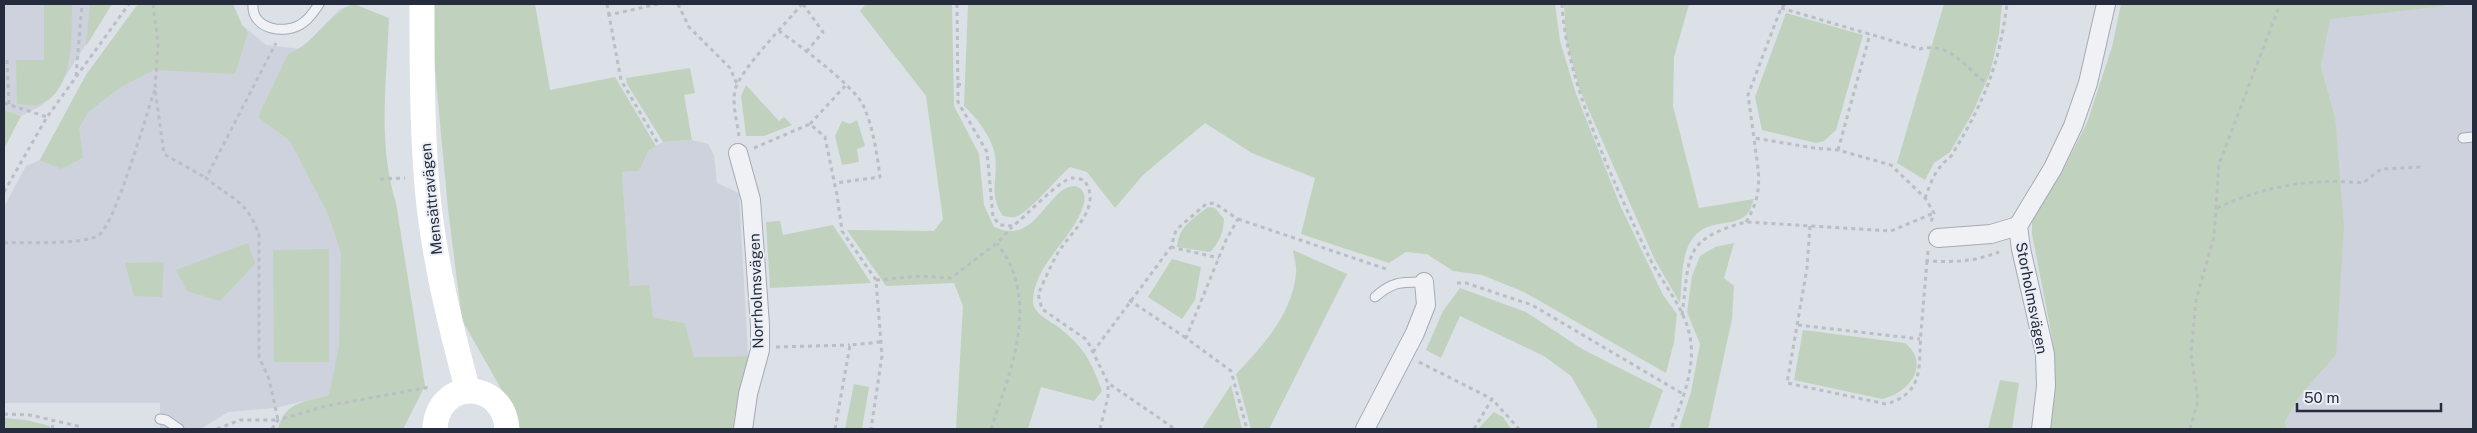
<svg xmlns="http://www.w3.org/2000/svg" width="2477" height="433" viewBox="0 0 2477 433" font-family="'Public Sans',sans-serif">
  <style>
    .built { fill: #ced2dc }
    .green { fill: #c0d2bd }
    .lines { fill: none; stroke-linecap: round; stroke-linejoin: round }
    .lane-casing { stroke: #a5aab4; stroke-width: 11 }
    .street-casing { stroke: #a5aab4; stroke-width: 20 }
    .path { stroke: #babec5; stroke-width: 3; stroke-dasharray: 4 4; stroke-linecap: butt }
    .lane { stroke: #eff1f5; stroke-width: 9 }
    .street { stroke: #eff1f5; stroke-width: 18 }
    .secondary { stroke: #fff; stroke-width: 25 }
    .labels { text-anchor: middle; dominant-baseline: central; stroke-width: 4; stroke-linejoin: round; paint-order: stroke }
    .street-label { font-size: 15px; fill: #252c3e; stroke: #ebeff5 }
  </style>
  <rect width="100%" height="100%" fill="#dce0e7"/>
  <g class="built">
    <path d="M4 4H112L52 97 41 106 21 116 4 110Z"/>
    <path d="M138 4H233L242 25 266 45 301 49 340 9 354 4 380 179 329 395 275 408 228 412 201 429H160V403H4V207L26 166 40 160 86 75Z"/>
    <path d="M2449 4H2473V429H2287L2285 422 2299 397 2336 355 2335 116 2321 67 2330 18Z"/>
    <path d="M692 140 708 144 714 155 717 183 739 193 748 356 694 357 685 323 653 317 630 286 622 172 639 171 649 150 663 142Z"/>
  </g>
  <g class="green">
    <path d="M44 4H72C71 36 76 93 37 105 31 106 23 104 17 104L16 60H44Z"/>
    <path d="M90 4H112L86 46Z"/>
    <path d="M138 4H233L242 25 248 32 235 74 154 70 121 87 89 111 79 128 83 158 61 169 40 160 86 75Z"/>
    <path d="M354 4 389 18C387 80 377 142 396 203L425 386 403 429H278C285 401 306 402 329 395L339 346 341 253 328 214 290 141 258 117 288 54C315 44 327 14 354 4Z"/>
    <path d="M432 4H535L550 90 615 77 656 146 649 150 639 171 622 172 630 286 649 285 653 317 685 323 694 357 748 356 734 429H516L504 394 462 320 448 209 431 27Z"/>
    <path d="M866 4H952L954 106 979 154 984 205 994 227C1028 242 1039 211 1060 192 1064 189 1070 186 1074 186 1083 187 1086 195 1084 203 1075 238 1035 262 1033 300 1032 314 1051 321 1061 329 1085 349 1091 361 1102 391L1094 401 1041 387 1028 429H956L963 306 954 283 886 286 847 230 934 231 943 219 926 96 860 11Z"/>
    <path d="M968 4H1555L1560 41 1575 91 1620 205 1663 295 1677 314 1674 342 1666 373 1524 292 1482 275 1453 271 1427 254 1406 252 1389 263 1301 234 1315 178 1252 153 1205 123 1143 175 1115 208 1087 172 1070 167C1056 179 1029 213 1015 217 1011 218 1007 216 1003 216 987 194 1000 174 994 151 990 135 976 117 964 106Z"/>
    <path d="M1564 4H1689L1674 57 1673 106 1699 208 1754 199C1752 203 1751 210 1748 213 1733 231 1702 213 1687 249 1681 265 1682 287 1680 303L1655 260 1579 88 1566 39Z"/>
    <path d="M1944 4H2002L1999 34 1990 73 1972 114 1950 152 1934 163 1925 180 1897 163Z"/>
    <path d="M2121 4H2443L2444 6 2330 19 2321 67 2335 116 2344 227 2336 355 2299 397 2285 422 2287 429H2050L2055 368 2052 337 2032 234V219L2063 170 2087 123 2112 47Z"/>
    <path d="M1786 13 1863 35 1836 130 1824 141 1816 143 1762 130 1755 97Z"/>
    <path d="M690 68 695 93 684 95 692 140 663 142 627 84 626 78Z"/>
    <path d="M746 85 779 121 784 117 792 125 764 136H746L741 96Z"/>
    <path d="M4 110 21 116 4 149Z"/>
    <path d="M857 120 865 146 857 149 859 162 842 165 835 136 842 121 850 124Z"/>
    <path d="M1208 207 1215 208 1224 219C1223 233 1220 242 1210 252L1177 247C1179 226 1193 219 1208 207Z"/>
    <path d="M780 221 783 235 833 225 871 283 770 288 766 222Z"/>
    <path d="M248 243 255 264 220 301 187 291 176 270Z"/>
    <path d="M1734 243 1724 278 1734 286 1732 319 1708 429H1679L1691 392 1700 344 1687 312 1692 276 1700 256 1715 247Z"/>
    <path d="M329 249V362H274L273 250Z"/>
    <path d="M1293 250 1347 274 1269 429H1251L1236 374C1263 345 1292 315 1296 273 1297 266 1294 258 1293 250Z"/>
    <path d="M1172 259 1201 267 1195 300 1182 319 1148 297Z"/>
    <path d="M164 262 162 297 134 296 125 263Z"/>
    <path d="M1460 288 1526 312 1582 349 1663 390 1649 429H1597V421L1571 376 1544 356 1460 316 1441 358 1426 350 1443 311Z"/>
    <path d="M1803 330 1905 343C1931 365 1909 393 1882 399L1794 380Z"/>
    <path d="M2000 380 2019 383 2012 429H1988Z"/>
    <path d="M854 384 869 387 862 429H845Z"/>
    <path d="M1231 385 1242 429H1202Z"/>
    <path d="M1494 412 1503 417 1511 429H1478Z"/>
    <path d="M4 418 26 420 50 426 49 429H4Z"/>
  </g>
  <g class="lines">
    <defs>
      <g id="lane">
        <path d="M253 4C251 30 287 36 304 22 310 18 315 10 319 4"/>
        <path d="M2463 138 2473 137"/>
        <path d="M1375 297C1393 281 1402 282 1424 282"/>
        <path d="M160 419 166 420 179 429"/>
      </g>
      <g id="street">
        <path d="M738 153 751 200 760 325V350L748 394 743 429"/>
        <path d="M1938 238 1991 234 2018 226"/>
        <path d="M1365 429 1415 333 1426 305 1424 282"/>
        <path d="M2041 429 2046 386 2045 354 2021 249 2018 226 2053 168 2073 126 2088 83 2106 4"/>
      </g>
    </defs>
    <use href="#lane" class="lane-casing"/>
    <use href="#street" class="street-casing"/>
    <g class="path">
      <path d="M153 4 158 44 155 89 164 154 206 178"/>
      <path d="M607 4 609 15"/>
      <path d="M658 4 609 15 621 80 659 145"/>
      <path d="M678 4 689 27 730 68 737 84"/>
      <path d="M803 4 823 32 807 51"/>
      <path d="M957 4 958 102 987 152 993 217 1000 225 1013 226C1026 216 1059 180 1072 178 1075 178 1081 179 1084 180 1103 206 1073 230 1059 251 1051 264 1045 280 1038 294L1042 309 1087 340 1108 383 1175 429"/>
      <path d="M1562 4C1566 83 1615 185 1649 257 1662 283 1685 308 1690 337 1696 367 1682 402 1671 429"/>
      <path d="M1785 4 1781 8 1748 95 1754 138 1814 148 1838 150 1891 165 1925 198 1934 213 1931 222"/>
      <path d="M1781 8 1920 49C1952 41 1966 70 1989 85"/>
      <path d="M779 31C799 45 853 85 863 105 873 126 877 154 880 177L835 183"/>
      <path d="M7 60 9 104"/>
      <path d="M76 76 82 4"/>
      <path d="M957 84 965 85"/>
      <path d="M4 103 47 117"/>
      <path d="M810 124 845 86"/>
      <path d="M739 136C737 121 732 105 735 90 740 70 787 22 802 4"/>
      <path d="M754 148 810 124 825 137 837 195 842 231 876 280 882 356 871 429"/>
      <path d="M1838 150 1870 34"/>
      <path d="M380 179 405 178"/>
      <path d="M4 192 47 117 129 4"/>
      <path d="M1925 198C1929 188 1933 175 1940 167 1944 161 1950 159 1953 153 1985 100 1999 65 2007 4"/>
      <path d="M2217 208C2265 186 2311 178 2363 183L2381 169 2422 167"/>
      <path d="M1238 219 1386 269"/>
      <path d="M1746 222C1765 191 1758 172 1754 138"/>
      <path d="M1810 226 1807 268 1787 383 1886 404C1926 393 1918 364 1921 332 1923 308 1925 285 1927 261"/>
      <path d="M4 243C24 242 84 245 99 235 116 222 146 115 155 89"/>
      <path d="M1171 247 1219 258"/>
      <path d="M1928 251 1927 261C1955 262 1973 262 1999 252"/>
      <path d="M876 280 921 276 951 278 997 243 1012 227"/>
      <path d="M1457 283H1466L1532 305 1683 394"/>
      <path d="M1129 300 1186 338"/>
      <path d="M1682 315C1690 256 1682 239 1746 222L1891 231 1934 213"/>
      <path d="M1798 325 1920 339"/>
      <path d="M776 347 850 345"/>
      <path d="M1093 352 1171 247 1176 230 1206 204 1214 203 1238 219 1226 240 1186 338 1231 371 1247 429"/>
      <path d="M1419 362 1492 399"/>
      <path d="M4 414 30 415 82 427"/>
      <path d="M52 429 54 421"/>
      <path d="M217 429 240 420H278L269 379 259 357V235C247 200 233 200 206 178L276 43"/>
      <path d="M272 429 278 420 326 406 430 387"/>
      <path d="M835 429 850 345 880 342"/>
      <path d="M991 429C1007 381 1033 321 1012 269 1009 260 1002 251 997 243"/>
      <path d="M1100 429 1108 397V384"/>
      <path d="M1474 429 1492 399 1519 429"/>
      <path d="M2190 429 2198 401 2191 353 2196 300 2214 237 2219 164 2280 4"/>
    </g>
    <use href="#lane" class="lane"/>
    <use href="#street" class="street"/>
    <g class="secondary">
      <path d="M422 4C422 65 422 125 427 186 433 256 450 324 468 391"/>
      <path d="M435 429C437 378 504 379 507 429"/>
    </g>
  </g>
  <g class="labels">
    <g class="street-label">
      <text transform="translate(431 199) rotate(-96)">Mensättravägen</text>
      <text transform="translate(756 291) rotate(-92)">Norrholmsvägen</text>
      <text transform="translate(2032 298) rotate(79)">Storholmsvägen</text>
    </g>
  </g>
  <rect width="2477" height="433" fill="none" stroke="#252c3e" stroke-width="10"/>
  <path d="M2297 403v8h144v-8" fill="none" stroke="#252c3e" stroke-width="2.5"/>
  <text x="2304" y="403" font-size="15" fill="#252c3e" stroke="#ebeff5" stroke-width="4" paint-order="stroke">50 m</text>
</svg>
